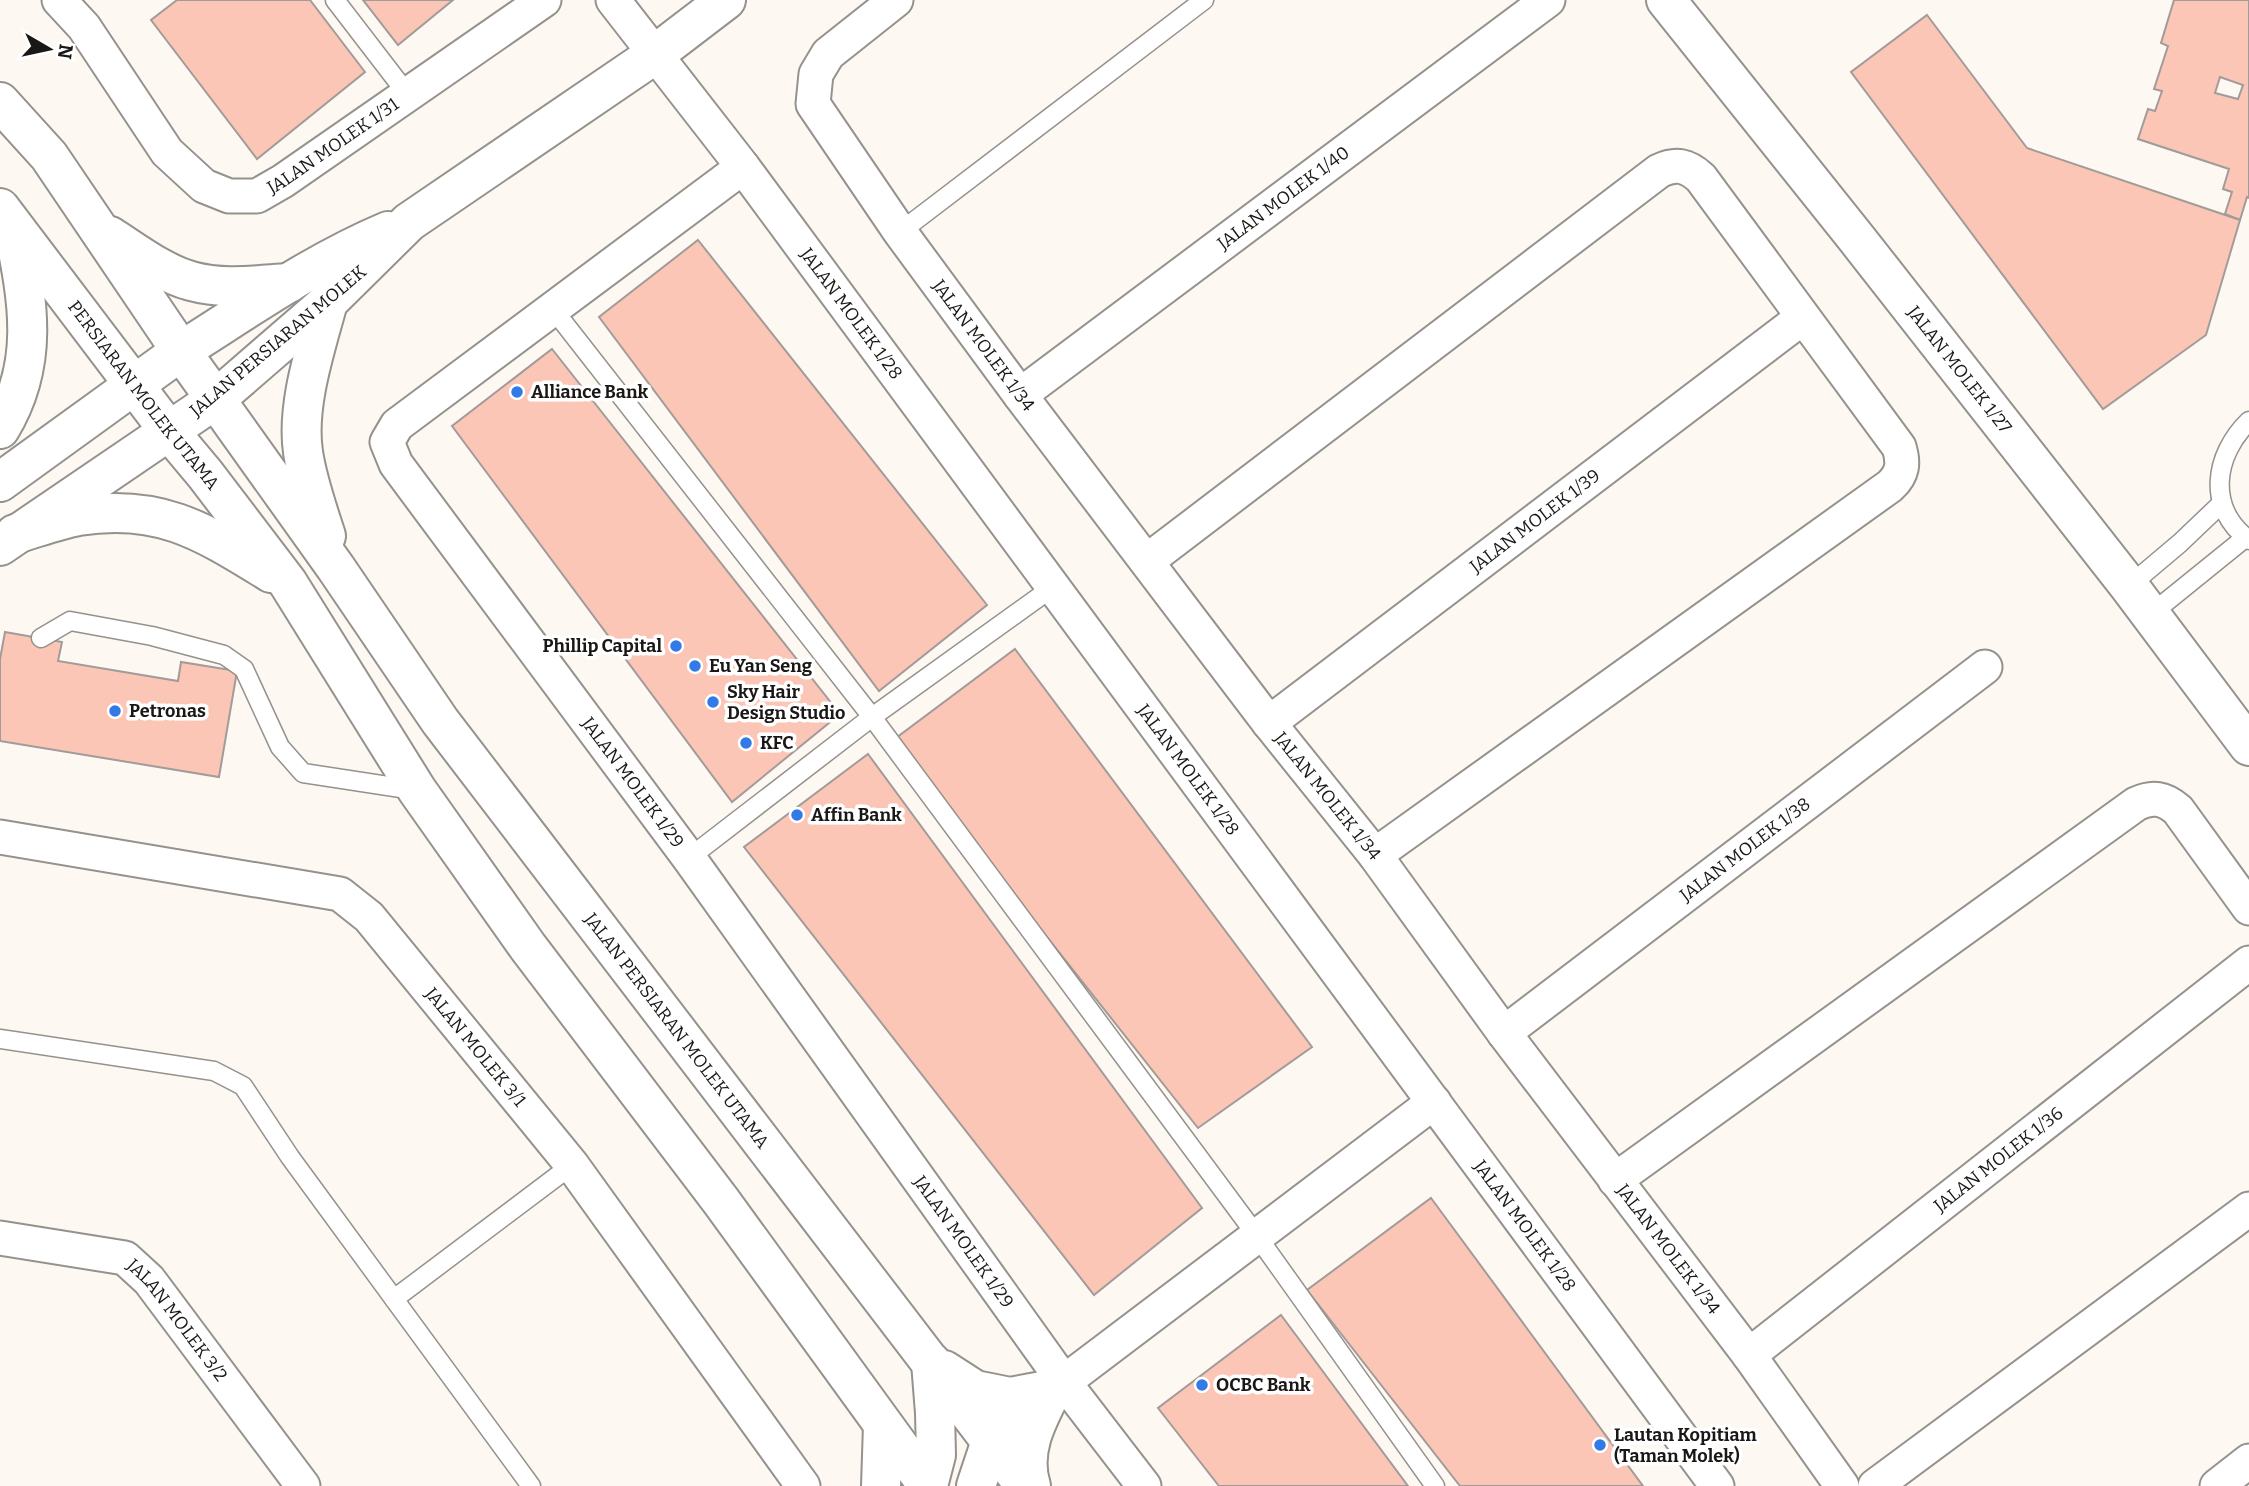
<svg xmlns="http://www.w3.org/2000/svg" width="2249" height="1486" viewBox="0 0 2249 1486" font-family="Bitter,serif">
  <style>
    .building { fill: #fcc6b7; stroke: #a29b99; stroke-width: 2; fill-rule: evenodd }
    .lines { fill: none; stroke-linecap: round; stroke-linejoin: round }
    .service-casing { stroke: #95918c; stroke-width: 21 }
    .minor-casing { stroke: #95918c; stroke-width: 37 }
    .tertiary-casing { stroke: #95918c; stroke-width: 42 }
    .secondary-casing { stroke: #95918c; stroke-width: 42 }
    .primary-casing { stroke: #95918c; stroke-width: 42 }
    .service { stroke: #fff; stroke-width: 18 }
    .minor { stroke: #fff; stroke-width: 33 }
    .tertiary { stroke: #fff; stroke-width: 38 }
    .secondary { stroke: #fff; stroke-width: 38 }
    .primary { stroke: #fff; stroke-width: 38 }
    .poi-dot { fill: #327ae6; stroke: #fff; stroke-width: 2.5 }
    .labels { text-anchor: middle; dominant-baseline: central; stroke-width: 7; stroke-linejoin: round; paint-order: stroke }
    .street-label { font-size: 18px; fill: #1a1816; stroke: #fff }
    .poi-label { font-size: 18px; font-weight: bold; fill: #1a1816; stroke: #fff; text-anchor: start }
  </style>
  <rect width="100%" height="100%" fill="#fdf8f2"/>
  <g class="building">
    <path d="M177 0H310L365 72 257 159 151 20Z"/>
    <path d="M363 0H453L398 45Z"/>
    <path d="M2174 0H2249V198L2247 197 2240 220 2225 214 2232 192 2223 189 2229 169 2138 139 2148 109 2155 111 2162 91 2154 89 2168 46 2161 43ZM2220 77 2243 85 2238 99 2215 93Z"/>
    <path d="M1927 15 2027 148 2240 220 2206 335 2103 409 1851 72Z"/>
    <path d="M698 240 987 605 879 691 599 317Z"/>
    <path d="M552 349 840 714 732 802 452 426Z"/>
    <path d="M5 632 62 642 58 661 178 681 181 662 237 671 219 777 0 741V659Z"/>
    <path d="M1015 649 1312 1047 1198 1128 892 741Z"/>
    <path d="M868 754 1202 1208 1094 1295 744 847Z"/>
    <path d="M1431 1198 1643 1486H1460L1307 1290Z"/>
    <path d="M1281 1315 1408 1486H1219L1158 1408Z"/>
  </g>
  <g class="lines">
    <defs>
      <g id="service">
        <path d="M335 0 408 95"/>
        <path d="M900 232 1204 0"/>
        <path d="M553 309 872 717 1257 1236 1435 1486"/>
        <path d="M2249 421C2214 455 2206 508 2249 540"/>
        <path d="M2129 586 2180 543 2222 503"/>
        <path d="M2151 614 2245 538"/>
        <path d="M41 638 70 621 152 636 224 655 244 669 280 747 303 773 414 790"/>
        <path d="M689 858 872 717 1053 587"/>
        <path d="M0 1039 214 1071 243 1086 290 1157 531 1486"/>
        <path d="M394 1299 572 1165"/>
      </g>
      <g id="minor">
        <path id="s1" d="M59 0 84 27 167 152 204 186 229 196H257L283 181 544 0"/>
        <path id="s2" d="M613 0 743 167 1717 1486"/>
        <path id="s3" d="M896 0 828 54 816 74 813 104 900 232 1020 395 1269 723 1375 855 1504 1033 1749 1355 1842 1486"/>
        <path id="s4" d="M743 167 397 425 387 442 396 464 689 858 1064 1382 1144 1486"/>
        <path id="s5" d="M1020 395 1548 0"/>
        <path d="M1147 561 1659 171C1676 163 1687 165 1701 178L1899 447C1904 463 1903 474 1890 486L1375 855"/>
        <path id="s6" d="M1269 723 1802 318"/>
        <path id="s7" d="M0 837 340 894 369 917 572 1165 803 1486"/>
        <path id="s8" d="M1504 1033 1985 667"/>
        <path d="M1615 1180 2136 804C2153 796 2164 798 2178 810L2249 908"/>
        <path id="s9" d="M0 1238 125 1258 149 1280 303 1486"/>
        <path id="s10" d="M1749 1355 2249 963"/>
        <path d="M991 1441 1004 1421 1021 1408 1064 1382 1434 1102"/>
        <path d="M1875 1486 2249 1209"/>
        <path d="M2217 1486 2249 1461"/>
      </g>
      <g id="tertiary">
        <path id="s11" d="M1666 0 1857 239 2129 586 2249 746"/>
        <path d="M181 351C248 309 314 262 388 231"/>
        <path d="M216 399 328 302 409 222 654 55 726 0"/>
      </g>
      <g id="secondary">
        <path d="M0 482 181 351"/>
        <path d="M0 546 216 399"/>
      </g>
      <g id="primary">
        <path id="s12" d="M0 102 49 156 181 351 336 568 440 721 1025 1486"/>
        <path id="s13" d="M0 208 169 431 205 474 288 583 417 790 528 947 721 1201 928 1486"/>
        <path d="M110 236C135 252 162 273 191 281 223 290 256 285 289 283"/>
        <path d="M0 429C40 364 28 301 14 231"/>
        <path d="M15 534C36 528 57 520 78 516 161 503 204 532 271 573"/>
        <path d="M326 536C317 508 307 480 303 452 296 405 316 347 328 302"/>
        <path d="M944 1370 975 1390 1010 1397 1053 1389"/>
        <path d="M881 1486 883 1425"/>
        <path d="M928 1486 936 1455 935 1413 931 1362"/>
        <path d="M976 1486 991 1441"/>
        <path d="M1031 1486C1020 1451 1037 1420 1053 1389"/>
      </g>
    </defs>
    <use href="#service" class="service-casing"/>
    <use href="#minor" class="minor-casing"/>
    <use href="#tertiary" class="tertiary-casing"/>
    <use href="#secondary" class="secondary-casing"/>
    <use href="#primary" class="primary-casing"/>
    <use href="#service" class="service"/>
    <use href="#minor" class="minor"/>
    <use href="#tertiary" class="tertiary"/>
    <use href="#secondary" class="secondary"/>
    <use href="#primary" class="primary"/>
  </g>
  <g class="poi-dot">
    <circle cx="517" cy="392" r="7"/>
    <circle cx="676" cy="646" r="7"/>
    <circle cx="695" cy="666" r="7"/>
    <circle cx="713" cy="702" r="7"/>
    <circle cx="115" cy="711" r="7"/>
    <circle cx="746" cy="743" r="7"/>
    <circle cx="797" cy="815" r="7"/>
    <circle cx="1202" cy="1385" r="7"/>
    <circle cx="1600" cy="1445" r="7"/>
  </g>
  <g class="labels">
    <g class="street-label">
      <text stroke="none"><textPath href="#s1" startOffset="383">JALAN MOLEK 1/31</textPath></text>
      <text stroke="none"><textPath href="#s5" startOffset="329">JALAN MOLEK 1/40</textPath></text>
      <text stroke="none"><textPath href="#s2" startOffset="394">JALAN MOLEK 1/28</textPath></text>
      <text transform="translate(278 341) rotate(-40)">JALAN PERSIARAN MOLEK</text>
      <text stroke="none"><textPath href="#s3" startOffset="436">JALAN MOLEK 1/34</textPath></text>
      <text stroke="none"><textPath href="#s11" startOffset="472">JALAN MOLEK 1/27</textPath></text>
      <text stroke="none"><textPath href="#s13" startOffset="236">PERSIARAN MOLEK UTAMA</textPath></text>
      <text stroke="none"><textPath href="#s6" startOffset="334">JALAN MOLEK 1/39</textPath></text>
      <text stroke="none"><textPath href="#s2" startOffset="961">JALAN MOLEK 1/28</textPath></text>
      <text stroke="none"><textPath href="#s4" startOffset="872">JALAN MOLEK 1/29</textPath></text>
      <text stroke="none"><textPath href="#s3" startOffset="1003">JALAN MOLEK 1/34</textPath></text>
      <text stroke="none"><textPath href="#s8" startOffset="303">JALAN MOLEK 1/38</textPath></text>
      <text stroke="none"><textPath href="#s12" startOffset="1150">JALAN PERSIARAN MOLEK UTAMA</textPath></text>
      <text stroke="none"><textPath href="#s7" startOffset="550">JALAN MOLEK 3/1</textPath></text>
      <text stroke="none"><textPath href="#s10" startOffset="317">JALAN MOLEK 1/36</textPath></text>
      <text stroke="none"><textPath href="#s2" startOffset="1528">JALAN MOLEK 1/28</textPath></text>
      <text stroke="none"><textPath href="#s4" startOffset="1438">JALAN MOLEK 1/29</textPath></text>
      <text stroke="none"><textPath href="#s3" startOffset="1570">JALAN MOLEK 1/34</textPath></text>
      <text stroke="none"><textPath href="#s9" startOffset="208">JALAN MOLEK 3/2</textPath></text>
    </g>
    <g class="poi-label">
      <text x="531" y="392">Alliance Bank</text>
      <text x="662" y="646" text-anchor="end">Phillip Capital</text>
      <text x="709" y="666">Eu Yan Seng</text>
      <text x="727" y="692">Sky Hair<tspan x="727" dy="21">Design Studio</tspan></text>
      <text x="129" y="711">Petronas</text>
      <text x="760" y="743">KFC</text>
      <text x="811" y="815">Affin Bank</text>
      <text x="1216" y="1385">OCBC Bank</text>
      <text x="1614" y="1435">Lautan Kopitiam<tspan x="1614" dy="21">(Taman Molek)</tspan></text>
    </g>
  </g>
  <g transform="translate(49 49) rotate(99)" stroke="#ffffff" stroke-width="5" paint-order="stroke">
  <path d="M0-5L12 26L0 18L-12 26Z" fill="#1a1816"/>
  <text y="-10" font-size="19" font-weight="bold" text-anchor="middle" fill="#1a1816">N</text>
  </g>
</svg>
